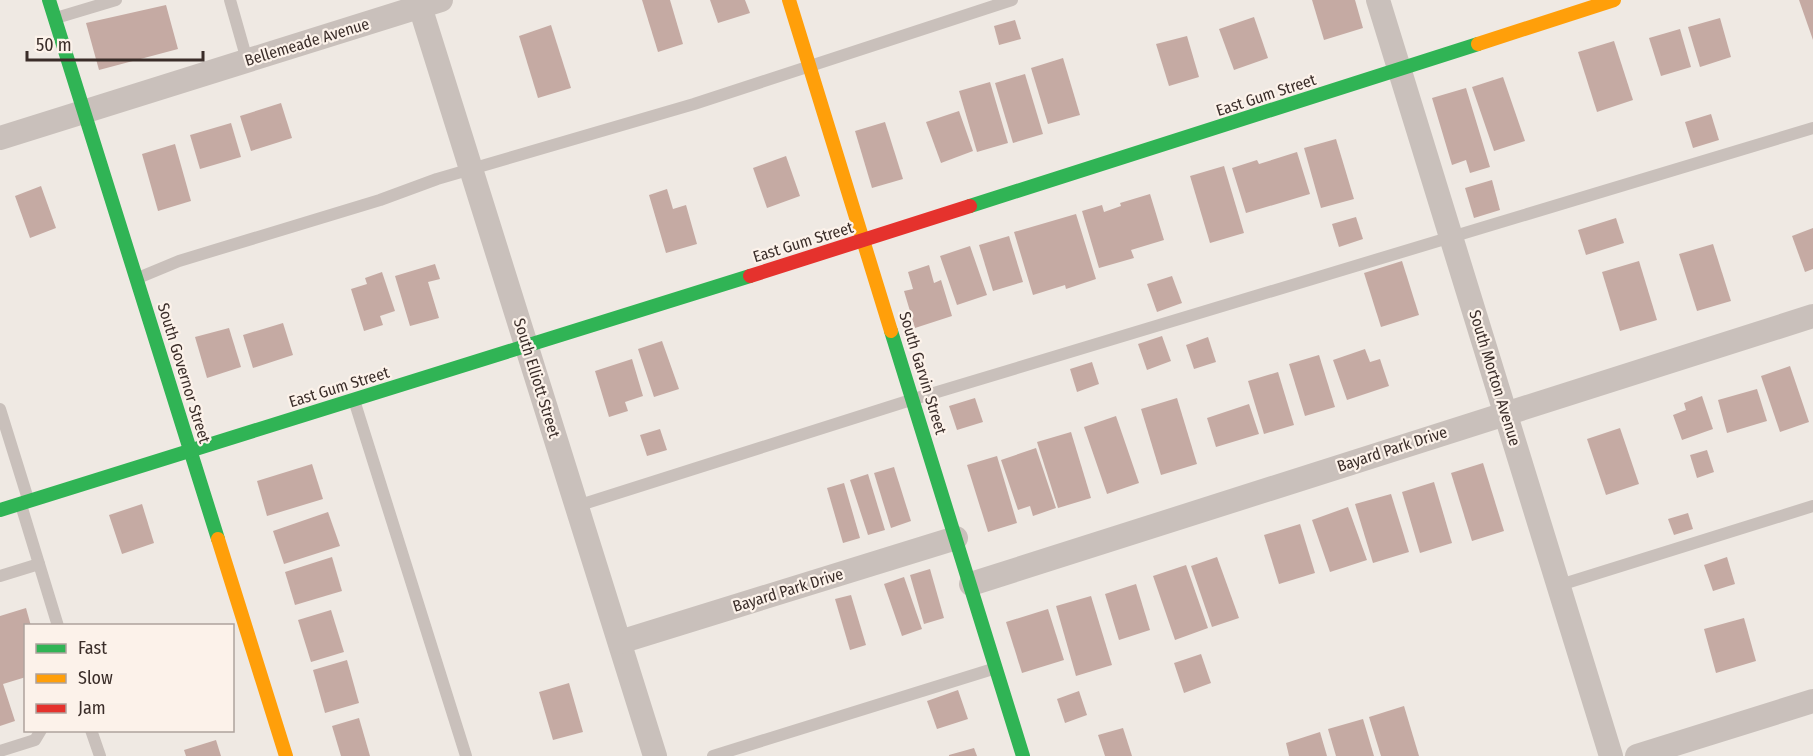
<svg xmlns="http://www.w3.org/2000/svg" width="1813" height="756" viewBox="0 0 1813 756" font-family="'Fira Sans Condensed',sans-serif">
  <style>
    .building { fill: #c5aaa3 }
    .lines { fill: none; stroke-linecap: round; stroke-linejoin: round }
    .lane { stroke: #c9c0bb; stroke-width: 12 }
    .street { stroke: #c9c0bb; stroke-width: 24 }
    .fast { stroke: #30b455; stroke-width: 14 }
    .slow { stroke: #ff9f0a; stroke-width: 14 }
    .jam { stroke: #e5322d; stroke-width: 14 }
    .labels { text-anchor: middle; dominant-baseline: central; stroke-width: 4.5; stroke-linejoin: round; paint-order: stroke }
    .street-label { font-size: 16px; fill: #3a2d29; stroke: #fcf2ea }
  </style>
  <rect width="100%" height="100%" fill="#efe9e3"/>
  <g class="building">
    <path d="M642 0H670L683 44 658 52Z"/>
    <path d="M710 0H745L750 13 718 23Z"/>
    <path d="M1312 0H1355L1363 28 1324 40Z"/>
    <path d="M1799 0H1813V40Z"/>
    <path d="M166 5 178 49 99 70 86 23Z"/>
    <path d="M1254 17 1268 58 1234 70 1219 29Z"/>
    <path d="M1720 18 1731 57 1700 67 1688 27Z"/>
    <path d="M1015 20 1021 39 999 45 994 26Z"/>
    <path d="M551 25 571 88 538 98 519 36Z"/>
    <path d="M1680 29 1691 67 1661 76 1649 38Z"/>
    <path d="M1187 36 1199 77 1169 86 1156 44Z"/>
    <path d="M1614 41 1633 100 1597 112 1578 52Z"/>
    <path d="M1063 58 1080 115 1048 124 1031 68Z"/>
    <path d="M1025 74 1043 134 1013 143 995 83Z"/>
    <path d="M1503 77 1525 141 1494 151 1472 87Z"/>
    <path d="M990 82 1008 143 977 152 959 91Z"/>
    <path d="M1466 88 1490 167 1470 173 1466 160 1452 165 1432 98Z"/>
    <path d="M281 103 292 138 251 151 240 116Z"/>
    <path d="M959 111 973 151 941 163 926 122Z"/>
    <path d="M1711 114 1719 140 1693 148 1685 122Z"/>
    <path d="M885 122 903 179 872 188 855 131Z"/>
    <path d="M231 123 241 157 200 169 190 135Z"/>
    <path d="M1336 139 1354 199 1321 208 1304 148Z"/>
    <path d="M175 144 191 201 158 211 142 154Z"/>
    <path d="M1297 152 1310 194 1246 213 1232 168 1257 160 1259 164Z"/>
    <path d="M786 156 800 196 767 208 753 168Z"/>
    <path d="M1224 166 1244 233 1210 243 1190 176Z"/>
    <path d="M1492 180 1500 210 1474 218 1465 188Z"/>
    <path d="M41 186 56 228 30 238 15 196Z"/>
    <path d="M667 189 673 209 686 205 697 244 666 253 649 195Z"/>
    <path d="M1150 194 1164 240 1131 250 1134 258 1099 268 1082 211 1102 205 1104 212 1121 206 1120 203Z"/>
    <path d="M1076 214 1096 279 1066 289 1065 285 1033 295 1014 232Z"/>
    <path d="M1356 217 1363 239 1339 247 1332 224Z"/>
    <path d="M1616 218 1624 243 1586 255 1578 230Z"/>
    <path d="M1813 228V269L1805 272 1792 236Z"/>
    <path d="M1009 236 1023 282 993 291 979 245Z"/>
    <path d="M1713 244 1731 301 1697 311 1679 254Z"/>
    <path d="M970 246 987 295 957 305 940 256Z"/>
    <path d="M1402 261 1419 315 1381 327 1364 273Z"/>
    <path d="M1639 261 1657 320 1620 331 1602 272Z"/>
    <path d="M435 264 440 279 428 282 439 318 410 326 395 276Z"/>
    <path d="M929 265 934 283 941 280 952 316 915 328 904 291 913 289 908 272Z"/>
    <path d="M382 272 395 311 380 316 383 325 364 331 351 289 367 284 365 278Z"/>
    <path d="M1172 276 1182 303 1157 312 1147 284Z"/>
    <path d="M283 323 293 355 253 368 243 335Z"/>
    <path d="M229 328 241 367 207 378 195 337Z"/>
    <path d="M1162 336 1171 361 1147 370 1138 344Z"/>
    <path d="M1208 337 1216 362 1194 369 1186 345Z"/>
    <path d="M662 341 679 389 654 397 638 349Z"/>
    <path d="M1365 349 1370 362 1380 359 1389 386 1347 400 1333 360Z"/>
    <path d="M1319 355 1335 407 1305 416 1289 364Z"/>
    <path d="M632 359 643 396 625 402 628 411 609 417 595 371Z"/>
    <path d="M1092 362 1099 384 1077 392 1070 369Z"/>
    <path d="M1790 366 1809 422 1780 432 1761 376Z"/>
    <path d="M1278 372 1294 425 1264 434 1248 381Z"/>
    <path d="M1757 389 1767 421 1727 433 1718 400Z"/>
    <path d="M1702 396 1713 429 1682 440 1673 415 1686 410 1684 403Z"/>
    <path d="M975 398 983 422 957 430 949 406Z"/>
    <path d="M1177 398 1197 464 1161 475 1141 409Z"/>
    <path d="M1249 404 1259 434 1216 447 1207 418Z"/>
    <path d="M1116 416 1139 483 1107 494 1084 427Z"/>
    <path d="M1620 428 1639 484 1606 495 1587 439Z"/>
    <path d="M660 429 667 450 647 456 640 435Z"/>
    <path d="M1071 432 1091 498 1058 508 1037 442Z"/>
    <path d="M1036 448 1056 508 1033 516 1030 506 1018 510 1001 460Z"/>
    <path d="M1707 450 1714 472 1697 478 1690 455Z"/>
    <path d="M997 456 1017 523 988 532 967 465Z"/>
    <path d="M1483 463 1504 531 1472 541 1451 473Z"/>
    <path d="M312 464 323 499 267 516 257 481Z"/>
    <path d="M894 467 911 521 891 528 874 473Z"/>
    <path d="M868 474 885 530 868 535 850 480Z"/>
    <path d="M1434 482 1452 543 1420 553 1402 492Z"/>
    <path d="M844 483 860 538 843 543 827 488Z"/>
    <path d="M1391 494 1409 552 1373 563 1355 504Z"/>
    <path d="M142 504 154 543 122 554 109 515Z"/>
    <path d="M1348 507 1367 560 1330 572 1312 520Z"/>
    <path d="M328 512 340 546 284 564 273 531Z"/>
    <path d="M1688 513 1693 529 1674 535 1668 519Z"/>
    <path d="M1300 524 1315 573 1279 584 1264 535Z"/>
    <path d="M332 557 342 591 295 605 285 572Z"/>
    <path d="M1217 557 1239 618 1212 627 1191 566Z"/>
    <path d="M1727 557 1735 584 1713 591 1704 565Z"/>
    <path d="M1186 565 1208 628 1175 640 1153 576Z"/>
    <path d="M930 569 944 618 924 624 910 575Z"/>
    <path d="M904 577 922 629 902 636 884 584Z"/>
    <path d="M1136 584 1150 630 1119 640 1105 594Z"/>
    <path d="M851 595 866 645 850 650 835 599Z"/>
    <path d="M1091 596 1112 665 1076 676 1056 606Z"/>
    <path d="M26 608 31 626H26V677L3 684 15 721 0 726V616Z"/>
    <path d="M1048 609 1064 660 1022 673 1006 622Z"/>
    <path d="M331 610 344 652 311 662 298 620Z"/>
    <path d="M1744 618 1756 661 1716 673 1704 629Z"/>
    <path d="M1201 654 1211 683 1184 693 1174 663Z"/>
    <path d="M347 660 359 703 325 713 313 670Z"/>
    <path d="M569 683 583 732 553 740 539 692Z"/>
    <path d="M958 690 968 719 937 729 927 701Z"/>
    <path d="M1079 691 1087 715 1065 723 1057 699Z"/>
    <path d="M1404 706 1419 756H1381L1369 717Z"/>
    <path d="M359 718 370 756H341L332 726Z"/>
    <path d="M1363 719 1374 756H1336L1328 729Z"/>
    <path d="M1123 728 1132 756H1105L1098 735Z"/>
    <path d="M1320 732 1327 756H1289L1286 743Z"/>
    <path d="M216 740 221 756H186L184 750Z"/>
    <path d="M974 748 977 756H949V755Z"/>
  </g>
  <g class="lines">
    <g class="lane">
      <path d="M230 0 247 60"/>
      <path d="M56 18 116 0"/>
      <path d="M138 278 179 261 380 200 437 179 694 104 1012 0"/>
      <path d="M354 400 466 756"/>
      <path d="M0 409 28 499"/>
      <path d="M21 505 58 626"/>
      <path d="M577 506 914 399 1813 128"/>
      <path d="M0 576 39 564"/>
      <path d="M1560 585 1813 506"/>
      <path d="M91 730 100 756"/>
      <path d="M0 751 35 740 41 730"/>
      <path d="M713 756 996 668"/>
    </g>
    <g class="street">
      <path d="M418 0 655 756"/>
      <path d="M1378 0 1611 756"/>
      <path d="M0 138 441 0"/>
      <path d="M971 584 1813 316"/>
      <path d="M620 642 956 538"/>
      <path d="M1637 756 1813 701"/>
    </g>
    <g class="fast">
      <path d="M49 0 218 539"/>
      <path d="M970 206 1478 44"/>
      <path d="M891 331 1023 756"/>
      <path d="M0 510 750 276"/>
    </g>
    <g class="slow">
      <path d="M789 0 891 331"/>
      <path d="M1478 44 1614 0"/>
      <path d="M218 539 286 756"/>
    </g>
    <path class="jam" d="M750 276 970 206"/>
  </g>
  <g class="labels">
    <g class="street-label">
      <text transform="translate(307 42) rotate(-17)">Bellemeade Avenue</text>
      <text transform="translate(1266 95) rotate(-18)">East Gum Street</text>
      <text transform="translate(803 242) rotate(-17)">East Gum Street</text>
      <text transform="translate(184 373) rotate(73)">South Governor Street</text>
      <text transform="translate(923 373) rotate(73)">South Garvin Street</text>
      <text transform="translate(537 378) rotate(73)">South Elliott Street</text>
      <text transform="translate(1495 378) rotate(73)">South Morton Avenue</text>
      <text transform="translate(339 387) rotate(-17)">East Gum Street</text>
      <text transform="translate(1392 449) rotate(-18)">Bayard Park Drive</text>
      <text transform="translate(788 590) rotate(-17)">Bayard Park Drive</text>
    </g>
  </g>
  <rect x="24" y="624" width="210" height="108" fill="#fcf2ea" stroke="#aea39d" stroke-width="1.5"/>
  <rect x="36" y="644" width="30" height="9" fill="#30b455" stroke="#aea39d" stroke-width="1.5"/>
  <text x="78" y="654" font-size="18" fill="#3a2d29">Fast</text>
  <rect x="36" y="674" width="30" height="9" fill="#ff9f0a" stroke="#aea39d" stroke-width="1.5"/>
  <text x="78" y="684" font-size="18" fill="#3a2d29">Slow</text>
  <rect x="36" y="704" width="30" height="9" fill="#e5322d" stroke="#aea39d" stroke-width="1.5"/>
  <text x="78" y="714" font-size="18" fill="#3a2d29">Jam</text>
  <path d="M27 51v9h176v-9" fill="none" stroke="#3a2d29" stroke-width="3"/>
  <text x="36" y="51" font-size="18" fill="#3a2d29" stroke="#fcf2ea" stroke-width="4.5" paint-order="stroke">50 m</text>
</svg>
